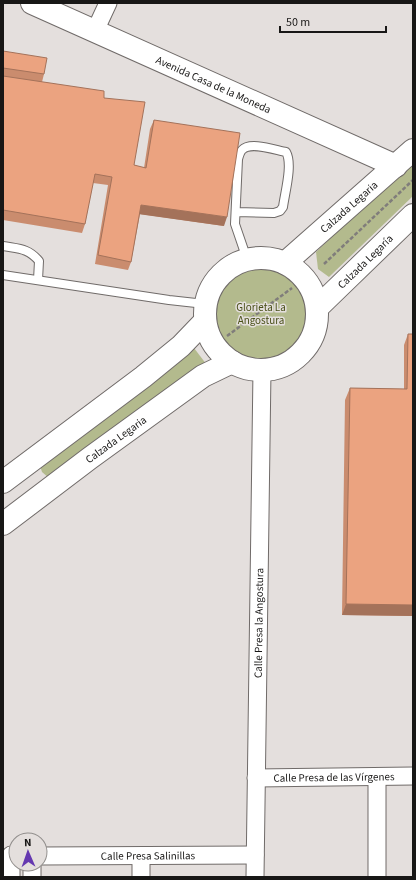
<svg xmlns="http://www.w3.org/2000/svg" width="416" height="880" viewBox="0 0 416 880" font-family="'Source Sans 3',sans-serif">
  <style>
    .green { fill: #b3ba8d }
    .lines { fill: none; stroke-linecap: round; stroke-linejoin: round }
    .lane-casing { stroke: #706b69; stroke-width: 10 }
    .street-casing { stroke: #706b69; stroke-width: 19 }
    .secondary-casing { stroke: #706b69; stroke-width: 24 }
    .path { stroke: #807d7b; stroke-width: 2.5; stroke-dasharray: 4 2; stroke-linecap: butt }
    .lane { stroke: #fff; stroke-width: 8 }
    .street { stroke: #fff; stroke-width: 17 }
    .secondary { stroke: #fff; stroke-width: 22 }
    .wall { fill: #ca8c6e }
    .shaded-wall { fill: #a4725a }
    .building { fill: #eba380; stroke: #a4725a }
    .labels { text-anchor: middle; dominant-baseline: central; stroke-width: 3; stroke-linejoin: round; paint-order: stroke }
    .street-label { font-size: 11px; fill: #181716; stroke: #e4dfdd }
    .park-label { font-size: 11px; fill: #494f18; stroke: #e4dfdd }
  </style>
  <rect width="100%" height="100%" fill="#e4dfdd"/>
  <g class="green">
    <path d="M413 160V196L329 277 318 269 316 252Z"/>
    <circle cx="261" cy="314" r="45"/>
    <path d="M194 348 210 369 49 478 42 472 38 459Z"/>
  </g>
  <g class="lines">
    <defs>
      <g id="lane">
        <path d="M236 212 274 213 280 211 283 207C285 192 293 164 286 152 275 150 250 141 242 150 240 152 239 156 238 159L235 224 247 259"/>
        <path d="M3 246C19 249 28 248 39 261L38 280"/>
        <path d="M3 275 169 300 205 304"/>
      </g>
      <g id="street">
        <path d="M95 31 108 3"/>
        <path d="M377 777V877"/>
        <path id="s1" d="M256 778 413 776"/>
        <path d="M11 855V877"/>
        <path id="s2" d="M40 856 255 855"/>
        <path d="M141 856V877"/>
        <path d="M32 864V877"/>
        <path id="s3" d="M255 877 262 370"/>
      </g>
      <g id="secondary">
        <path id="s4" d="M32 3 396 166"/>
        <circle cx="261" cy="314" r="56"/>
        <path id="s5" d="M285 263 413 150"/>
        <path id="s6" d="M317 308 413 215"/>
        <path d="M3 482 143 377 181 346 205 321"/>
        <path id="s7" d="M3 524 90 458 203 376 232 362"/>
      </g>
    </defs>
    <use href="#lane" class="lane-casing"/>
    <use href="#street" class="street-casing"/>
    <use href="#secondary" class="secondary-casing"/>
    <g class="path">
      <path d="M324 264 413 180"/>
      <path d="M227 336 292 288"/>
    </g>
    <use href="#lane" class="lane"/>
    <use href="#street" class="street"/>
    <use href="#secondary" class="secondary"/>
  </g>
  <g class="wall">
    <path d="M3 51 44 74 42 82 104 98 134 165 144 168 150 129 154 120 224 226 140 214 131 262 128 270 95 264 108 185 93 183 85 224 82 233 3 220Z"/>
    <path d="M408 334 413 616 342 615 345 400 350 388 404 389V345Z"/>
  </g>
  <g class="shaded-wall">
    <path d="M141 205 227 217 224 226 138 214Z"/>
    <path d="M346 604 413 605V616L342 615Z"/>
  </g>
  <g class="building">
    <path d="M3 51 47 58 44 74 3 68Z"/>
    <path d="M3 76 104 91V98L145 102 134 165 146 168 154 120 240 133 227 217 141 205 131 262 98 255 112 177 95 174 85 224 3 210Z"/>
    <path d="M408 334H413V605L346 604 350 388 407 389Z"/>
  </g>
  <g class="labels">
    <g class="street-label">
      <text stroke="none"><textPath href="#s4" startOffset="199">Avenida Casa de la Moneda</textPath></text>
      <text stroke="none"><textPath href="#s5" startOffset="85">Calzada Legaria</textPath></text>
      <text stroke="none"><textPath href="#s6" startOffset="67">Calzada Legaría</textPath></text>
      <text stroke="none"><textPath href="#s7" startOffset="141">Calzada Legaria</textPath></text>
      <text stroke="none"><textPath href="#s3" startOffset="254">Calle Presa la Angostura</textPath></text>
      <text stroke="none"><textPath href="#s1" startOffset="78">Calle Presa de las Vírgenes</textPath></text>
      <text stroke="none"><textPath href="#s2" startOffset="108">Calle Presa Salinillas</textPath></text>
    </g>
    <g class="park-label">
      <text x="261" y="307">Glorieta La<tspan x="261" dy="13">Angostura</tspan></text>
    </g>
  </g>
  <rect width="416" height="880" fill="none" stroke="#181716" stroke-width="8"/>
  <g transform="translate(28 852) rotate(358)"><circle r="19" fill="#e4dfdd" stroke="#928f8d"/>
  <path d="M0-3L7 15L0 10L-7 15Z" fill="#6538b0"/>
  <text y="-6" font-size="11" font-weight="bold" text-anchor="middle" fill="#181716">N</text>
  </g>
  <path d="M280 26v6h106v-6" fill="none" stroke="#181716" stroke-width="2"/>
  <text x="286" y="26" font-size="12" fill="#181716" stroke="#e4dfdd" stroke-width="3" paint-order="stroke">50 m</text>
</svg>
